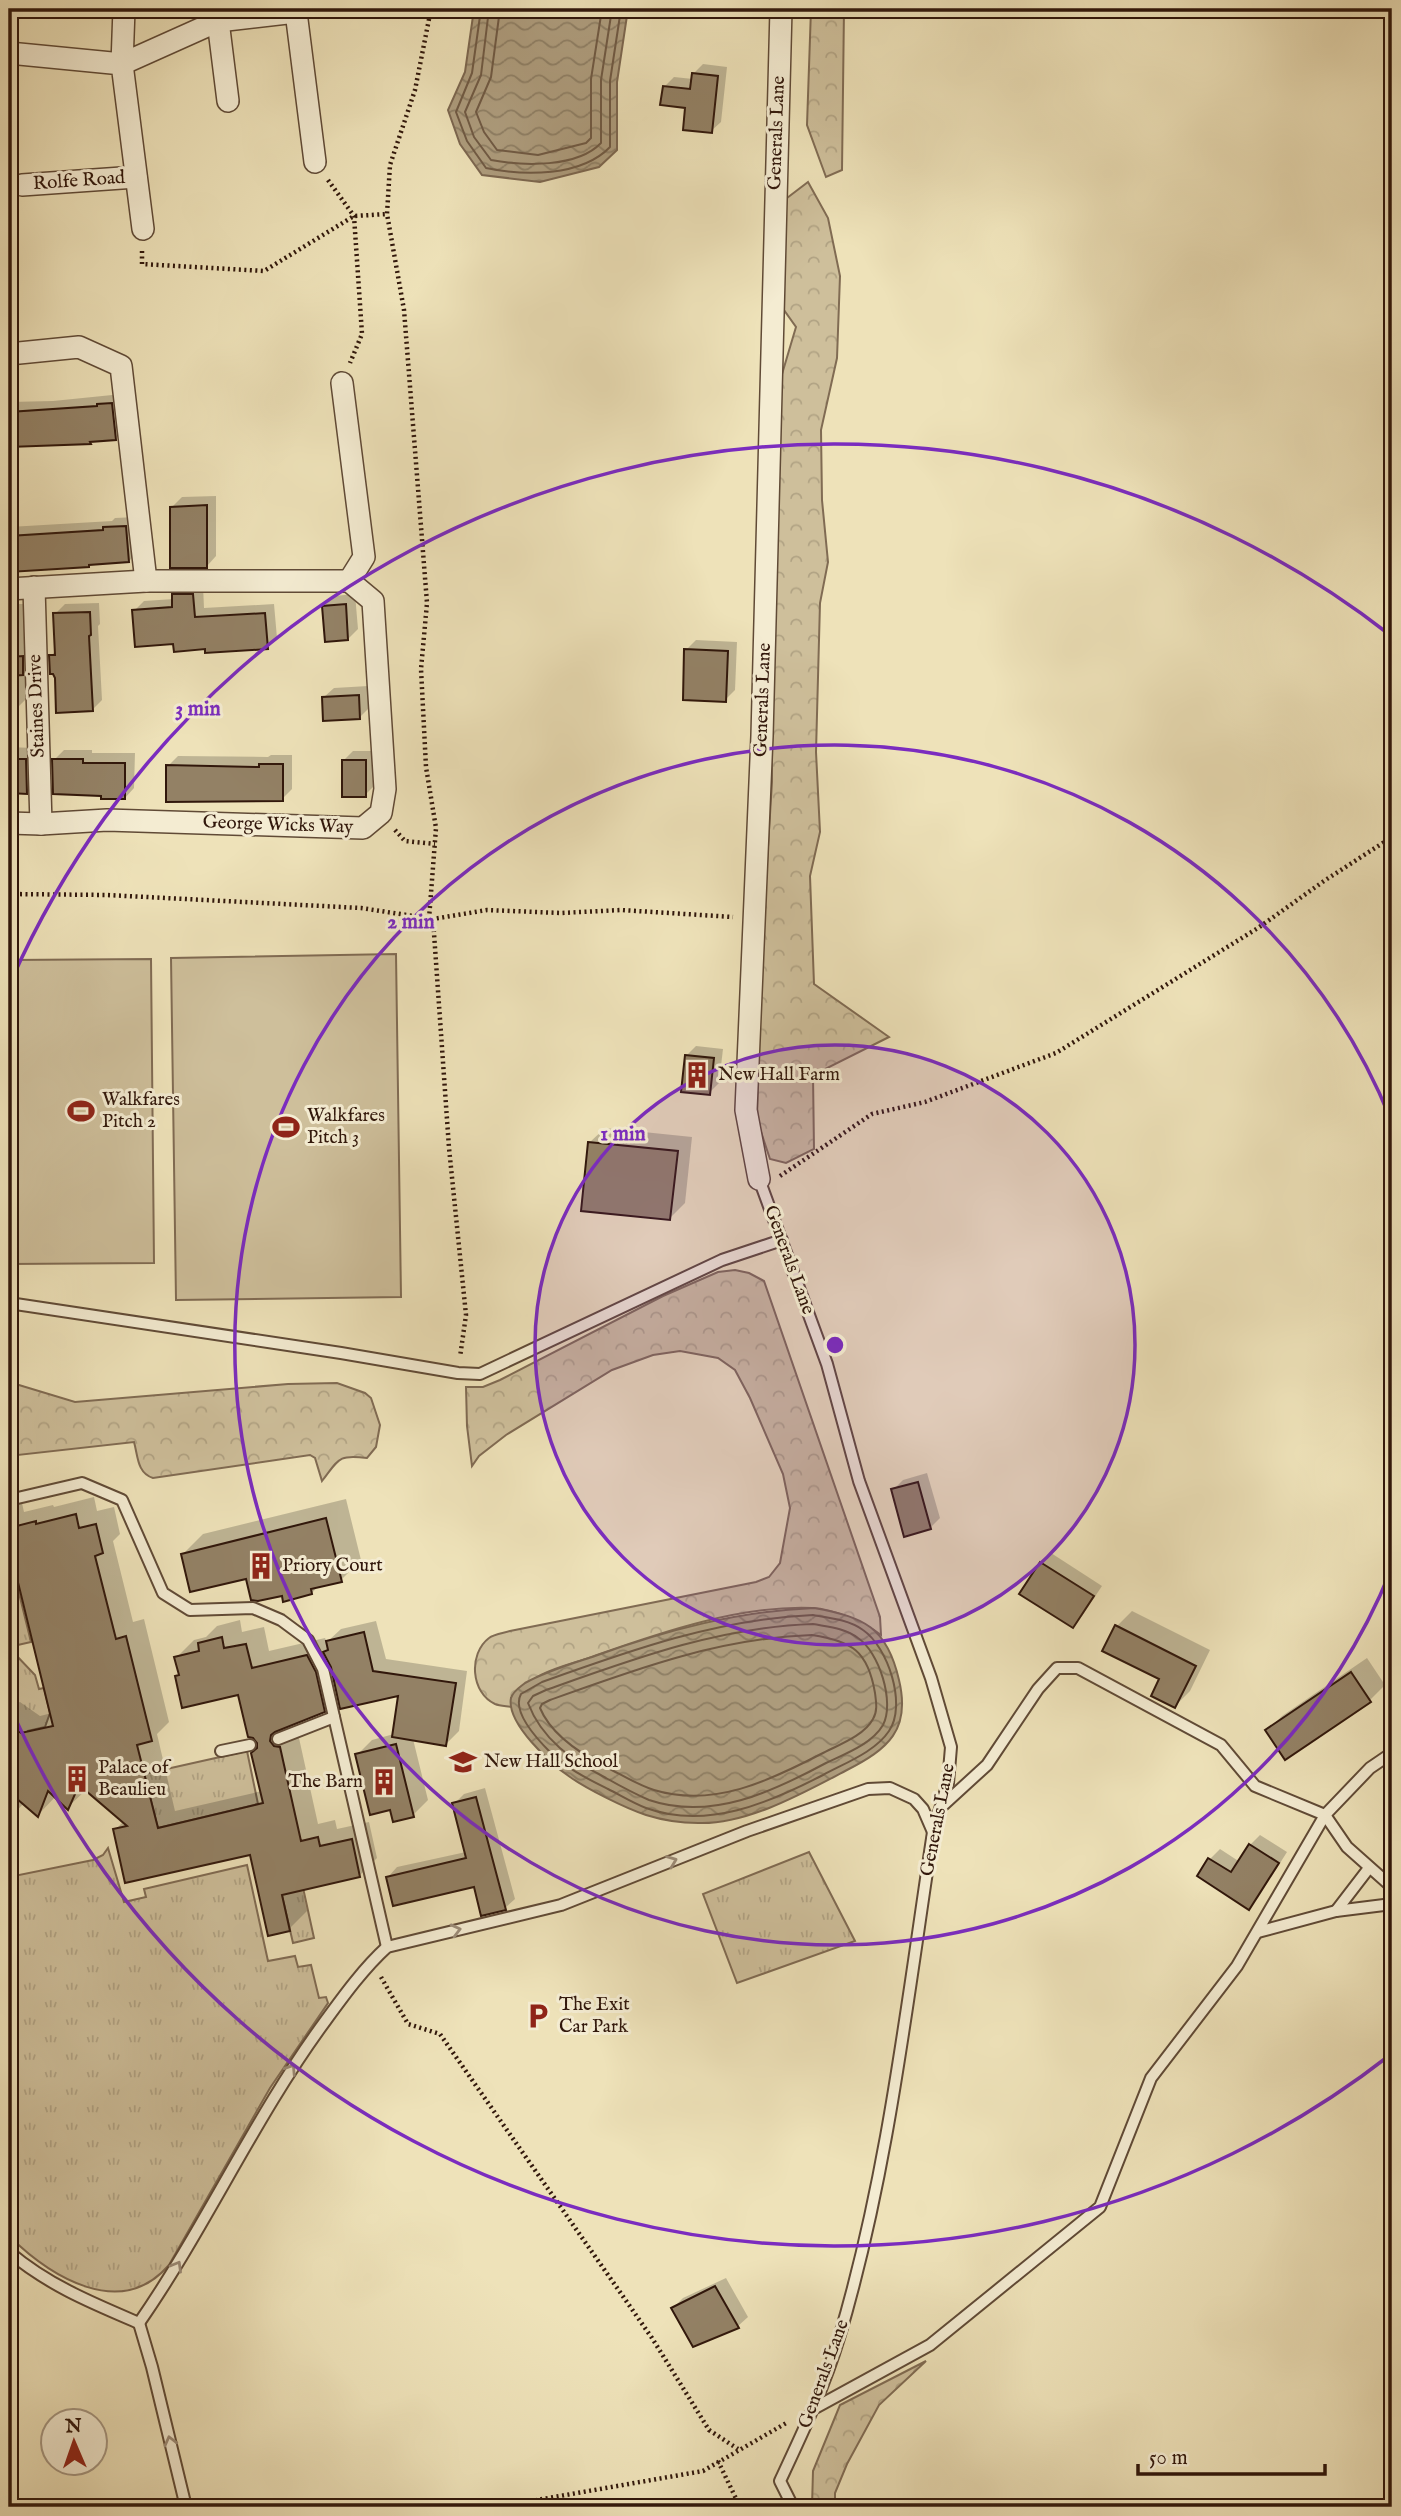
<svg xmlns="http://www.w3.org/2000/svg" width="1401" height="2516" viewBox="0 0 1401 2516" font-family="'IM FELL English',serif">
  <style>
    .grass { fill: url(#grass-tufts); stroke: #806b53; stroke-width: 2 }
    .forest { fill: url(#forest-crowns); stroke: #806b53; stroke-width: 2 }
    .park { fill: #cebf9b; stroke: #806b53; stroke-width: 2 }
    .water { fill: url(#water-waves); stroke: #7c6750; stroke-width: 2 }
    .shadow { fill: #0003 }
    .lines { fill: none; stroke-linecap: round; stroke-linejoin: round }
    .shore { stroke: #705a44; stroke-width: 2 }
    .building { fill: #938165; stroke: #31170b; stroke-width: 2 }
    .lane-casing { stroke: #604a36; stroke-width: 14 }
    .street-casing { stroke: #604a36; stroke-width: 24 }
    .path { stroke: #31170b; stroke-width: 4.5; stroke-dasharray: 2 3.5; stroke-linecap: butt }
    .lane { stroke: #f4ecd2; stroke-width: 10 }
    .street { stroke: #f4ecd2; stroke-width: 21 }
    .oneway { stroke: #9c8c78 }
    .ring { fill: none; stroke: #7b2cbf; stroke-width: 3.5 }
    .labels { text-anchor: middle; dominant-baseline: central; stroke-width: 6; stroke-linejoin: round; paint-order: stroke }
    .street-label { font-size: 19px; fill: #31170b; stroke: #f4ecd2 }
    .poi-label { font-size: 19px; fill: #31170b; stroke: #f4ecd2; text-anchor: start }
    .centre { fill: #7b2cbf; stroke: #f4ecd2; stroke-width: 3.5 }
    .ring-label { font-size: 21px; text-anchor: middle; font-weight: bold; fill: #7b2cbf; stroke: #f4ecd2; stroke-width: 6; stroke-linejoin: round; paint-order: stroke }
  </style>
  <defs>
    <pattern id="grass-tufts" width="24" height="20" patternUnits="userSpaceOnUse" patternTransform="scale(1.75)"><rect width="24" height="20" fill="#cebf9b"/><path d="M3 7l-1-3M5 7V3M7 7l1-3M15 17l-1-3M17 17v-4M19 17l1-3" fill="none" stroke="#b1a384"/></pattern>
    <pattern id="forest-crowns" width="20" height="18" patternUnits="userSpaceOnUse" patternTransform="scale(1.75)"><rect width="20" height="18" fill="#cebf9b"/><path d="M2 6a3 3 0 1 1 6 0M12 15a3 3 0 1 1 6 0" fill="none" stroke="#b1a384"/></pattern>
    <pattern id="water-waves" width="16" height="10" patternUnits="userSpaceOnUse" patternTransform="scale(1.75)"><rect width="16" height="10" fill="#ae9d7e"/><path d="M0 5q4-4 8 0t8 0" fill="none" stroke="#8e7f65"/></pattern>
  </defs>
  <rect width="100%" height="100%" fill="#eee2b9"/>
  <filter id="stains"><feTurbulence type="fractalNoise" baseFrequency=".00286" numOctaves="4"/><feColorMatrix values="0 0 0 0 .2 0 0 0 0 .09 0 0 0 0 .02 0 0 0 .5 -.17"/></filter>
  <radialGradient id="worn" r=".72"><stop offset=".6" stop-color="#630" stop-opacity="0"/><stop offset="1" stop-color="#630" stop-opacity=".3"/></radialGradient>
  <g class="grass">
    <path d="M9 1580 17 1585 31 1642 9 1647Z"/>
    <path d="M14 1653 35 1675 39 1689 44 1688 50 1713 45 1727 28 1731 25 1736 9 1725V1654Z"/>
    <path d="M247 1751 258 1804 158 1828 144 1774Z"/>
    <path d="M108 1848 124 1902 146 1897 144 1889 247 1865 268 1961 295 1956 298 1967 311 1965 319 1998 326 1997 328 2003 270 2088 169 2265C121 2321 51 2277 9 2236V1877L93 1860 103 1855Z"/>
    <path d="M809 1852 855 1941 737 1983 703 1894Z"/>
    <path d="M275 1865 300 1874 314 1938 293 1943Z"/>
  </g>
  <g class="forest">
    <path d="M811 9H844L842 170 826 177 807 125Z"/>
    <path d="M808 182 828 218 840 276 837 358 821 430 822 500 828 562 820 603 816 752 820 832 810 876 814 984 889 1037 813 1075 814 1149 786 1163 770 1159 757 1120 759 993 772 782 771 631 777 391 796 327 774 296 787 198Z"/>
    <path d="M735 1270 749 1273 764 1281 880 1617 881 1635C864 1622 834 1609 812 1608 742 1605 662 1632 597 1655 579 1662 559 1666 541 1675 530 1680 521 1690 511 1698L512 1707C507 1706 500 1706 495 1704 471 1693 468 1654 489 1638 494 1634 504 1633 510 1631L756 1582 769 1577 780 1563 790 1508 783 1474 750 1398 735 1370 718 1358 680 1351 653 1355 612 1370 506 1435 479 1456 472 1466 467 1426 466 1387H483L500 1380 663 1296 718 1272Z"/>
    <path d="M9 1382 75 1402 288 1384 337 1383 365 1393 371 1398 380 1425 376 1447 367 1458C338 1454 339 1459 322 1481L315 1458 310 1455 153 1478C137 1473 138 1456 134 1442L9 1456Z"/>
    <path d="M926 2361 879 2405 847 2464 835 2493V2507H812L813 2471 840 2405Z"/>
  </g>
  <g class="park">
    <path d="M396 954 401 1297 176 1300 171 958Z"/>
    <path d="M151 959 154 1263 9 1264V960Z"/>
  </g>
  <g class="water">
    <path d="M474 9H628L617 82V150L599 167 540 182 482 175 460 144 448 110 465 72Z"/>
    <path d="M814 1608C864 1617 887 1627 899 1680 911 1730 888 1749 847 1770 805 1792 747 1825 698 1823 681 1823 662 1820 646 1815 625 1808 587 1789 570 1777 551 1764 506 1723 511 1698 513 1691 520 1687 525 1683 547 1671 571 1664 595 1656 667 1630 738 1611 814 1608Z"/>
  </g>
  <g class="shadow">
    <path d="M703 64 727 67 721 122 711 131 664 87 674 77 693 79V74Z"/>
    <path d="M122 394 125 428 116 438 66 444 9 446V402L53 401Z"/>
    <path d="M216 496V556L207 566 172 507 182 497Z"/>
    <path d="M136 517 139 551 129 561 9 571V527L112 521 115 518Z"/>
    <path d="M183 585H203L204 608 274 604 277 638 267 648 207 647 175 642 134 611 144 601 174 599 173 595Z"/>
    <path d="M355 594 358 629 348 639 324 606 334 596Z"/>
    <path d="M99 603 100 624 98 626 102 700 92 710 55 672 51 656 56 650 55 614 65 604Z"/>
    <path d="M9 604H23L26 647 33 663 25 671 26 699 16 709H9Z"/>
    <path d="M696 640 737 642 735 690 725 700 686 650Z"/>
    <path d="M368 686 369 708 359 718 324 697 334 688Z"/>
    <path d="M9 747 33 748 36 782 26 792H9Z"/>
    <path d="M64 750H92V753H135L134 788 125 798 54 760Z"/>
    <path d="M353 751H375V785L365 795 343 761Z"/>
    <path d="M271 755H292V789L282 799 168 766 178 756 268 757Z"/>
    <path d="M696 1046 723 1049 719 1083 709 1093 686 1056Z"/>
    <path d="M605 1128 692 1137 685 1203 670 1218 589 1143Z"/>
    <path d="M927 1473 940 1518 930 1528 893 1490 903 1480Z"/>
    <path d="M94 1497 97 1511 114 1507 120 1534 113 1541 133 1622 144 1619 169 1722 157 1734 175 1811 262 1791 259 1748 240 1693 176 1677 180 1673 176 1658 194 1640 206 1637 217 1626 240 1620 242 1632 264 1627 269 1651 325 1638 327 1642 341 1629 376 1621 386 1659 467 1671 459 1731 446 1744 413 1739 428 1800 413 1815 392 1808 357 1755 372 1740 394 1734 400 1693 339 1696 324 1711 289 1724 292 1728 297 1729 318 1824 335 1820 337 1829 369 1822 377 1858 359 1876 302 1889 307 1911 289 1929 251 1853 115 1830 124 1821 87 1789 68 1807 56 1796 38 1815 24 1803 9 1819V1705L20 1702 40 1716 52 1713 17 1568 9 1570V1507L22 1503 24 1512 53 1505 54 1507Z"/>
    <path d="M346 1499 361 1560 341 1580 319 1585 312 1593H284L248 1577 183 1554 203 1534Z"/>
    <path d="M1051 1553 1102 1586 1082 1616 1072 1626 1021 1594 1041 1563Z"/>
    <path d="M1132 1611 1210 1650 1190 1691 1175 1706 1161 1679 1117 1626Z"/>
    <path d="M1367 1658 1385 1685 1370 1700 1286 1758 1267 1731 1282 1716Z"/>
    <path d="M485 1788 515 1899 505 1908 475 1885 388 1877 397 1867 466 1852 454 1804 464 1794Z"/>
    <path d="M1260 1835 1287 1852 1258 1898 1248 1908 1210 1859 1220 1849 1240 1862 1250 1845Z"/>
    <path d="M726 2278 748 2317 738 2326 694 2345 673 2308 683 2298Z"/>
  </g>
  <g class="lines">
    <g class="shore">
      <path d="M481 9 472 73 456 112 467 141 486 168C524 176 581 177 610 147V81L621 9"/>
      <path d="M489 9 481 75 465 112 474 137 491 160C523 166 577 168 601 143V80L612 9"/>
      <path d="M500 9 491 77 476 112 484 132 497 150 538 155 586 143 591 138V79L602 9"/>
      <path d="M813 1615C831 1618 849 1620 863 1630 888 1647 907 1705 889 1731 875 1752 845 1763 823 1775 769 1803 707 1830 646 1808 633 1803 620 1795 608 1789 588 1779 567 1769 550 1752 538 1740 511 1712 521 1694L542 1682C631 1650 718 1619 813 1615Z"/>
      <path d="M813 1624C829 1627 845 1628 858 1638 879 1652 895 1702 883 1725 872 1744 845 1754 826 1763 772 1792 711 1821 649 1800 635 1794 620 1786 606 1778 573 1761 542 1740 528 1703L533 1696 546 1690C633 1659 719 1627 813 1624Z"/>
      <path d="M812 1635C852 1641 868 1651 875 1693 876 1701 878 1711 873 1719 864 1736 838 1745 821 1754 769 1781 713 1808 654 1790 638 1785 622 1775 606 1767 581 1754 551 1735 540 1708L542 1704 550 1700C636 1669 720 1638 812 1635Z"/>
    </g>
  </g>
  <g class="building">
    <path d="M692 73 718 76 712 133 683 130 685 108 660 105 663 86 690 89Z"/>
    <path d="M112 403 116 440 90 442 91 444 9 447V412L97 406V404Z"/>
    <path d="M207 505V568H170V507Z"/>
    <path d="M126 526 129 562 89 565V567L9 572V536L103 530V527Z"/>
    <path d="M172 594H193L195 617 265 613 268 649 205 653V649L174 652 173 644 135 647 132 610 172 607Z"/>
    <path d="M346 604 348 640 325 642 322 606Z"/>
    <path d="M90 612 91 635 89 636 93 711 56 713 55 678 53 674H50L49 655H55L53 613Z"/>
    <path d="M684 649 728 651 726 702 683 700Z"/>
    <path d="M23 656V675L9 676V657Z"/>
    <path d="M359 695 360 719 323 721 322 697Z"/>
    <path d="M9 759H26L27 794 9 793Z"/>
    <path d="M52 759H83V763H125V799H101V796L53 794Z"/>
    <rect x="342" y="760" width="24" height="37"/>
    <path d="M259 764H283V801L166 802V765L259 767Z"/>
    <path d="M685 1055 714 1058 710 1095 681 1092Z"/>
    <path d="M588 1142 678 1151 670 1220 581 1211Z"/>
    <path d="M918 1482 931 1529 904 1537 891 1489Z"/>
    <path d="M76 1514 79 1528 96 1524 103 1553 95 1556 116 1639 126 1636 152 1741 137 1745 158 1828 263 1803 251 1753 257 1748V1743L253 1738 248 1737 238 1695 182 1708 175 1676 179 1675 174 1657 199 1651 198 1643 222 1637 224 1648 246 1644 252 1668 307 1655 316 1672 325 1712 275 1732 271 1735 270 1741 274 1746 280 1747 301 1841 318 1837 320 1846 352 1839 360 1877 282 1895 290 1931 268 1936 250 1855 125 1883 113 1829 127 1826 79 1785 68 1810 48 1791 38 1817 9 1792V1725L21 1733 53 1726 15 1570 9 1572V1528L36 1521V1524Z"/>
    <path d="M326 1518 342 1582 311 1589 312 1594 283 1602 282 1596 258 1601 251 1600 246 1579 190 1592 181 1554Z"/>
    <path d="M1040 1562 1094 1596 1073 1628 1019 1594Z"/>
    <path d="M1115 1625 1196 1666 1175 1708 1151 1696 1159 1679 1102 1651Z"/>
    <path d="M364 1632 373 1671 456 1683 446 1746 392 1737 398 1696 340 1709 331 1667 323 1652 328 1650 326 1641Z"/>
    <path d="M1351 1672 1371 1702 1285 1760 1265 1730Z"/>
    <path d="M396 1744 414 1817 393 1822 390 1810 370 1815 355 1754Z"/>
    <path d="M476 1797 506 1910 481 1916 474 1887 393 1906 386 1877 466 1858 452 1803Z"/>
    <path d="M1249 1844 1279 1863 1249 1910 1197 1876 1208 1858 1231 1872Z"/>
    <path d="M715 2286 739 2328 693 2347 671 2308Z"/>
  </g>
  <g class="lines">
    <defs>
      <g id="lane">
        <path d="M759 1179 827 1364 859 1481 931 1678 951 1747 948 1783 933 1832C907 2001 888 2174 839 2338 824 2388 802 2434 780 2481L793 2507"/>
        <path d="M9 1303 341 1353 458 1373 480 1374 722 1260 782 1240"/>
        <path d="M9 1500 82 1483 122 1500 163 1593 190 1610 253 1608 281 1620 308 1640 323 1669 387 1947"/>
        <path d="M278 1739 334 1717"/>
        <path d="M221 1751 250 1745"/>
        <path d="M941 1807 987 1765 1038 1689 1057 1668H1078L1221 1745 1255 1786 1325 1815 1347 1847 1392 1887"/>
        <path d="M1336 1911 1369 1868"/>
        <path d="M1258 1932 1336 1911 1392 1904"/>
        <path d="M9 2252C48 2285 92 2303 139 2323"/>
        <path d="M139 2323C207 2225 255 2116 326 2020 345 1994 364 1968 387 1947L561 1905 747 1831 868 1789 890 1788 914 1799 923 1809 933 1832"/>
        <path d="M139 2323 152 2367 186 2507"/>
        <path d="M813 2409 930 2345 1100 2207 1151 2078 1237 1966 1325 1815 1370 1768 1392 1753"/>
      </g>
      <g id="street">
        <path d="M124 9 122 64 218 21 296 12V9"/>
        <path d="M296 12 315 162"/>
        <path d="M218 21 228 101"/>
        <path d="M9 53 122 64 143 229"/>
        <path d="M22 185 136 177"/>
        <path d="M9 354 79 347 121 366 146 581H349L373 601 385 789 381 813 363 828 107 820 41 824 9 823"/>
        <path d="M342 383 364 557 349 581"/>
        <path d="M34 587 41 824"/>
        <path d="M9 589 146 581"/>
        <path d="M759 1179 746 1110 762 736 781 9"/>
      </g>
    </defs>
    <use href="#lane" class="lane-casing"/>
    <use href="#street" class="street-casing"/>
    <g class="path">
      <path d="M328 180 354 216 362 334 350 363"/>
      <path d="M142 251V264L264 271 354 216 387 214"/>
      <path d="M395 830 405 841 435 844"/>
      <path d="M9 894 107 895 361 908 433 919 487 910 561 913 621 910 733 917"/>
      <path d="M429 919 436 828 426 767 421 669 427 603 404 310 387 214 390 165 415 90 431 9"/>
      <path d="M433 919 449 1148 466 1315 460 1357"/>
      <path d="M780 1176 872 1114 925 1102 1056 1053 1258 928 1324 881 1392 837"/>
      <path d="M381 1977 408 2024 440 2034 652 2338 709 2430 738 2449"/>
      <path d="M718 2461 740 2507"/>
      <path d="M497 2507 703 2471 788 2422"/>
    </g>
    <use href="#lane" class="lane"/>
    <use href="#street" class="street"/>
  </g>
  <defs><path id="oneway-chevron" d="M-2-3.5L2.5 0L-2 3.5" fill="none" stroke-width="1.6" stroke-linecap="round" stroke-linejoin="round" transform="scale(1.75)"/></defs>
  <g class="oneway">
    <use href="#oneway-chevron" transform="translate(672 1861) rotate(-21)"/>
    <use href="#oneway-chevron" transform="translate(456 1930) rotate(-14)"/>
    <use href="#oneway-chevron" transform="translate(291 2069) rotate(-57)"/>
    <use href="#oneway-chevron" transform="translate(177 2266) rotate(-60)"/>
    <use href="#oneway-chevron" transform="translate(170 2441) rotate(-104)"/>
  </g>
  <circle cx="835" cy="1345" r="300" fill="#7b2cbf" fill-opacity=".12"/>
  <g class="ring">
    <circle cx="835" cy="1345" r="300"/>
    <path d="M1391 1570A600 600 0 1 1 1391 1120"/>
    <path d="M1390 2055A901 901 0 0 1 12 1711M12 979A901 901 0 0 1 1390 635"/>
  </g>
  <defs>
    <symbol id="building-bare" viewBox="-9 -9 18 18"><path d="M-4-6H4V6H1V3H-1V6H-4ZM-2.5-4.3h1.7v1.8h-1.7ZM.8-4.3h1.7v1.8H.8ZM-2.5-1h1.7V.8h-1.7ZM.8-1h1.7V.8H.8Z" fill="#8f2418" stroke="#f4ecd2" stroke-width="2.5" paint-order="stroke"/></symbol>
    <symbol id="stadium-bare" viewBox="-9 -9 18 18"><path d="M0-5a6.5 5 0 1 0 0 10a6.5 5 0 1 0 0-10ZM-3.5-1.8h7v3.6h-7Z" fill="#8f2418" stroke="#f4ecd2" stroke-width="2.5" paint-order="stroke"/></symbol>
    <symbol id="school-bare" viewBox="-9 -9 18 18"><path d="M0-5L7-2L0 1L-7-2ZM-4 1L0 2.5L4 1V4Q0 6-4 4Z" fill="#8f2418" stroke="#f4ecd2" stroke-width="2.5" paint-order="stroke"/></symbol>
    <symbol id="parking-bare" viewBox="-9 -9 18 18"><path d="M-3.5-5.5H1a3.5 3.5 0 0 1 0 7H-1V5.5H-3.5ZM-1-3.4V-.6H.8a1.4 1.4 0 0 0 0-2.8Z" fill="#8f2418" stroke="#f4ecd2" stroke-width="2.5" paint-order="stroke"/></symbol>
  </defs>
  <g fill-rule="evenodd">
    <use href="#building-bare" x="678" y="1056" width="38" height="38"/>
    <use href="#stadium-bare" x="62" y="1092" width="38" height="38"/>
    <use href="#stadium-bare" x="267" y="1108" width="38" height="38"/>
    <use href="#building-bare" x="242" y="1547" width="38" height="38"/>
    <use href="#school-bare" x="444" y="1743" width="38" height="38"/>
    <use href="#building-bare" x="58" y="1760" width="38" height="38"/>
    <use href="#building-bare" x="365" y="1763" width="38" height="38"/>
    <use href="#parking-bare" x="519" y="1997" width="38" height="38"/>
  </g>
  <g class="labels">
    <g class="street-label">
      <text transform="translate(777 133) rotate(-88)">Generals Lane</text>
      <text transform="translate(79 181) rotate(-4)">Rolfe Road</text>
      <text transform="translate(763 700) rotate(-88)">Generals Lane</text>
      <text transform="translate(37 706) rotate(-92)">Staines Drive</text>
      <text transform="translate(278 825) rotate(2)">George Wicks Way</text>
      <text transform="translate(789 1260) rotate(70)">Generals Lane</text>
      <text transform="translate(938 1820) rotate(-79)">Generals Lane</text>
      <text transform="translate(824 2374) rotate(-70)">Generals Lane</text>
    </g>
    <g class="poi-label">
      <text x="718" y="1075">New Hall Farm</text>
      <text x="102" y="1100">Walkfares<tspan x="102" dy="22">Pitch 2</tspan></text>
      <text x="307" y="1116">Walkfares<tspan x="307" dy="22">Pitch 3</tspan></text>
      <text x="282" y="1566">Priory Court</text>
      <text x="484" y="1762">New Hall School</text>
      <text x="98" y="1768">Palace of<tspan x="98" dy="22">Beaulieu</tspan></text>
      <text x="363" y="1782" text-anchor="end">The Barn</text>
      <text x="559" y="2005">The Exit<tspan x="559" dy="22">Car Park</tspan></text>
    </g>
  </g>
  <circle cx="835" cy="1345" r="10" class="centre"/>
  <g class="ring-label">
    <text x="198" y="715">3 min</text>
    <text x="411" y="928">2 min</text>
    <text x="623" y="1140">1 min</text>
  </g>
  <rect width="1401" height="2516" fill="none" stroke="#eee2b9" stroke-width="35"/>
  <rect x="10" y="10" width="1380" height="2495" fill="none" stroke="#31170b" stroke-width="3.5"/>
  <rect x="18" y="18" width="1366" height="2481" fill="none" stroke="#31170b" stroke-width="2"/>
  <g transform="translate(74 2442) rotate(358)"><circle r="33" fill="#f4ecd2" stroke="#a69782" stroke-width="2"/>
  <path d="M0-5L12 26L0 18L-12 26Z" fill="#8f2418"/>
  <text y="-10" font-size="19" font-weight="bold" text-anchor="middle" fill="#31170b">N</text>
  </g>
  <path d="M1138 2464v10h187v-10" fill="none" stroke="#31170b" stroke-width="3.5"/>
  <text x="1149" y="2464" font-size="21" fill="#31170b" stroke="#f4ecd2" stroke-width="5" paint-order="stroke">50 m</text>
  <rect width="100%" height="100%" filter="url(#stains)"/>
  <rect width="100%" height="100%" fill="url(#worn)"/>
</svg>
